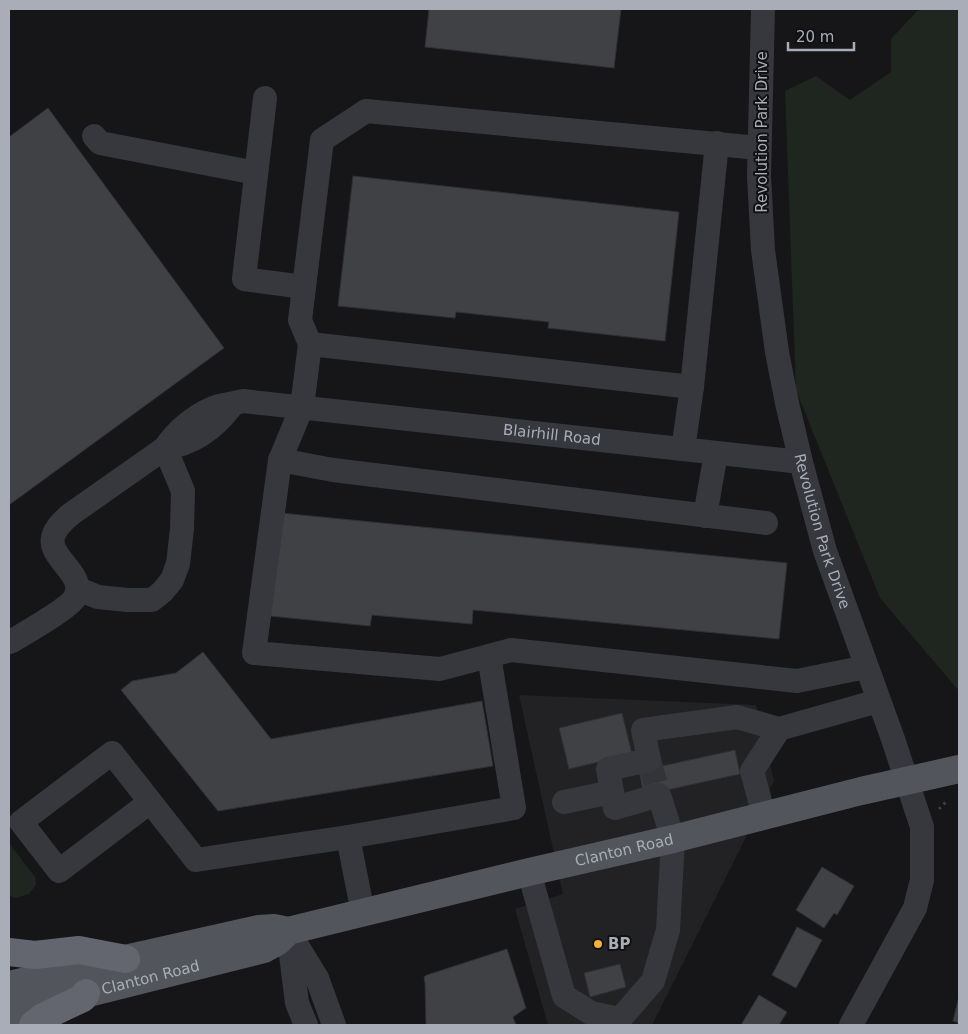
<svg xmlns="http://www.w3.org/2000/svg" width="968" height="1034" viewBox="0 0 968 1034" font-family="'DejaVu Sans',sans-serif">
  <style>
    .built { fill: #222225 }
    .green { fill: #1e261f }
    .building { fill: #404145; stroke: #303034 }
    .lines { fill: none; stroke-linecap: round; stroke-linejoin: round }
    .minor-tunnel { stroke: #333438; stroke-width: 24; stroke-dasharray: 24 12; stroke-linecap: butt }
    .path { stroke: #3d3f44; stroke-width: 3; stroke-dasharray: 2.5 4; stroke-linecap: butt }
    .minor { stroke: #37383d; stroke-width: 24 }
    .major { stroke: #53555c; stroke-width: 28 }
    .highway { stroke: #63666e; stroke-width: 28 }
    .poi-dot { fill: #f2b134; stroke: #111113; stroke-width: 2 }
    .labels { text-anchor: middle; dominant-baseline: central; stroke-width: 4; stroke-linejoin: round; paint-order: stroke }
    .street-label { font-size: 15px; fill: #a8adb8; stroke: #111113 }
    .poi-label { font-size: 15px; font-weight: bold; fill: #a8adb8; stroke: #111113; text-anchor: start }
  </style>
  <rect width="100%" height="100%" fill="#161618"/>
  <path class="built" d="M519 695 756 705 774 781 652 1025H548L515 909 563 894Z"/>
  <g class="green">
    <path d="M927 9H959V691L880 598 796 390 785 91 816 76 850 100 891 72V39L917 11Z"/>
    <path d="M9 843 35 877 36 885 29 894 15 898 9 895Z"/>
  </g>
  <g class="building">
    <path d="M429 9H621L614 68 425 47Z"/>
    <path d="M48 108 224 348 9 505V137Z"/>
    <path d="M353 176 679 212 665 341 548 328 549 322 456 312 455 318 338 306Z"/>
    <path d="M281 513 787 563 779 639 473 610 472 624 372 615 370 626 270 616Z"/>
    <path d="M203 652 271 739 482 701 493 766 218 811 121 690 132 681 176 673Z"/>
    <path d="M622 713 632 754 569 769 559 728Z"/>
    <path d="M735 750 740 774 644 795 639 771Z"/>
    <path d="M822 867 854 886 837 915 834 913 824 928 796 910Z"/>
    <path d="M797 927 822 940 796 988 772 975Z"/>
    <path d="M507 949 526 1008 513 1017 516 1025H426L425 983 424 977 427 975Z"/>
    <path d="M620 964 626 987 590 997 584 973Z"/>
    <path d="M759 995 787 1012 779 1025H741Z"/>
    <path d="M959 996V1023L953 1021Z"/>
  </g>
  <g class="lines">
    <path class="minor-tunnel" d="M649 760 659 795"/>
    <path class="path" d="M939 809 947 801"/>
    <g class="minor">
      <path id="s1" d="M763 9 759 176 763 250 777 352 787 403 801 462 825 551 893 739 922 827V880L915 908 851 1025"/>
      <path d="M265 98 244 279 304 287"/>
      <path d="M94 136 100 143 256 173"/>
      <path d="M759 148 366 111 322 140 300 320 310 344 302 407 280 460 254 653 440 669 511 650 797 681 866 667"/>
      <path d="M310 344 692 387"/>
      <path id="s2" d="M233 404C216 427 193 444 165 448 176 431 194 416 213 408 222 404 234 404 243 401L801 462"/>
      <path d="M683 449 692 387 717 143"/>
      <path d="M280 460 333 470 766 523"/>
      <path d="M705 516 716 453"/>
      <path d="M9 642 14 640C28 631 66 610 74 599 90 574 44 558 54 534 57 526 65 519 71 514L165 448 183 491 182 529 178 564 172 580 162 592 152 600H127L98 597 78 589"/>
      <path d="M150 802 59 871 21 822 112 753 196 860 348 837"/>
      <path d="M564 802 612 792 608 769 649 760 643 730 737 717 779 729 878 701"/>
      <path d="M764 816 752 771 779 729"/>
      <path d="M529 872 564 996 591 1013 620 1019 653 981 668 930 673 839 659 795 615 808 612 792"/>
      <path d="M363 913 348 837 514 808 489 656"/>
      <path d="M306 1025 297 1003 288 931 317 978 334 1025"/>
    </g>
    <g class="major">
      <path d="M9 985 259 929 274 928 288 931"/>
      <path id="s3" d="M9 1013 264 949 277 942 288 931 304 927 529 872 673 839 861 791 959 769"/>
    </g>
    <g class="highway">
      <path d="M9 952 35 955 79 950 126 959"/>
      <path d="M33 1025 43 1017 83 998 86 993"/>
    </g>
  </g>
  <circle class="poi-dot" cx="598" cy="944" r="5"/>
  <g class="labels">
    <g class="street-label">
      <text transform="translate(762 132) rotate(-90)">Revolution Park Drive</text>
      <text stroke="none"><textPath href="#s2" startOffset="488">Blairhill Road</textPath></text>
      <text stroke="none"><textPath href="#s1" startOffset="529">Revolution Park Drive</textPath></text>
      <text stroke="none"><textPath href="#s3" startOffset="639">Clanton Road</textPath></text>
      <text stroke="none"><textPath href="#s3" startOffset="146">Clanton Road</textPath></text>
    </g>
    <g class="poi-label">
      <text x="608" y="944">BP</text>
    </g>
  </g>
  <rect width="968" height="1034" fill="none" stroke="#a8adb8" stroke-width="20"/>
  <path d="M788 42v8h66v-8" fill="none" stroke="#a8adb8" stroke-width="2.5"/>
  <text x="796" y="42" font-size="15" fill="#a8adb8" stroke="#111113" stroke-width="4" paint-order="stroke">20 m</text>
</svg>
